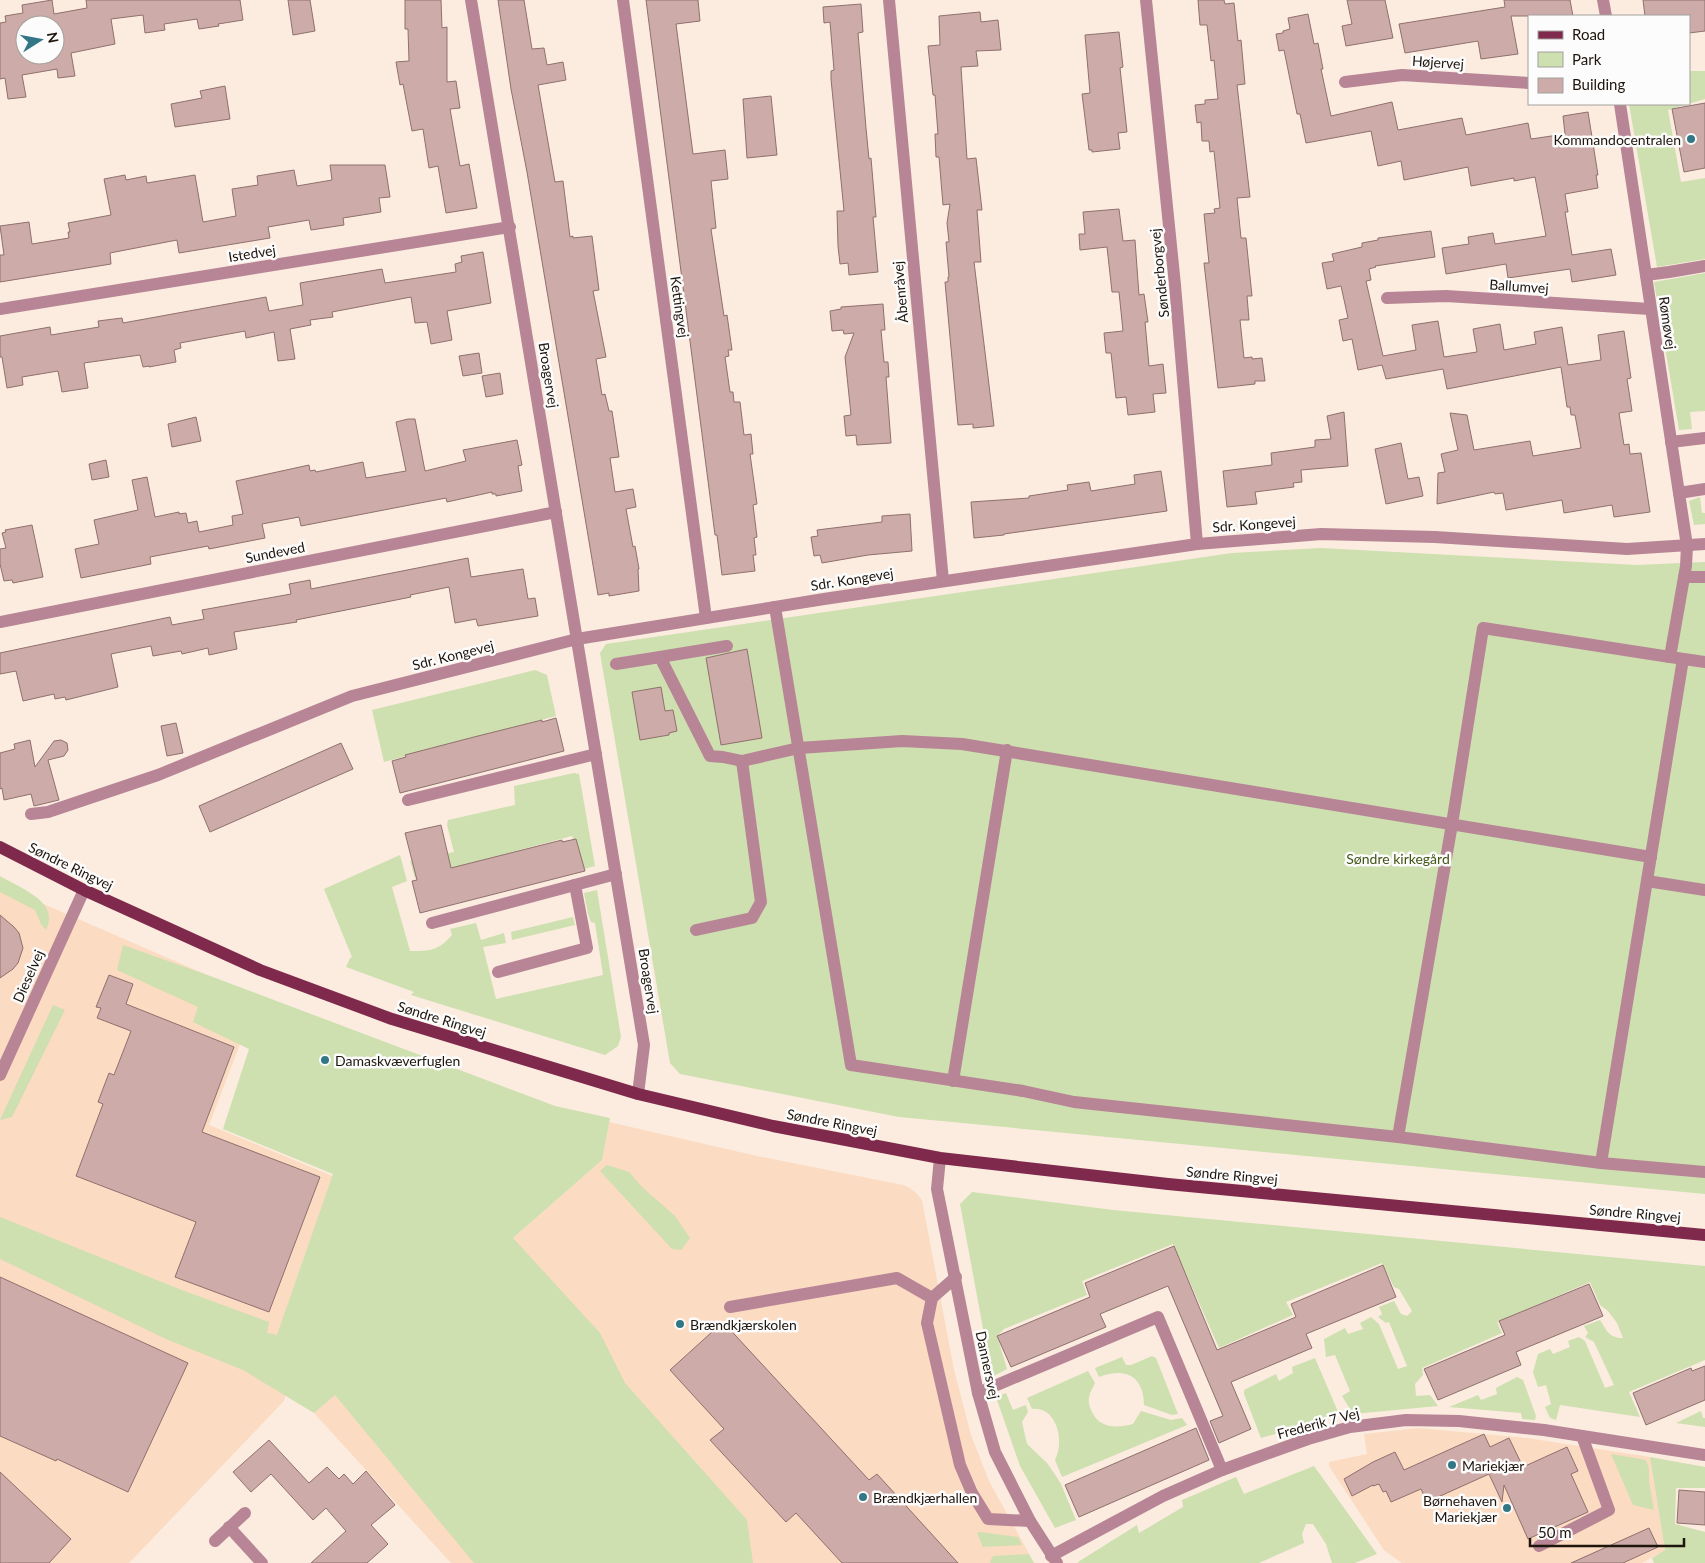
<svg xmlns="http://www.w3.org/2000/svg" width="1705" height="1563" viewBox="0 0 1705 1563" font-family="Lato,sans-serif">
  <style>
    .built { fill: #fbdbc1 }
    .green { fill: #cedfb0 }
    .building { fill: #cdaba8; stroke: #8f706d; fill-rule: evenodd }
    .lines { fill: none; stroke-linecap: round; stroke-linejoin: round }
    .minor { stroke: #b78595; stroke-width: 12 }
    .major { stroke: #7f294c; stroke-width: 12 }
    .poi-dot { fill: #337787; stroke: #fcfcfc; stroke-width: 2 }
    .labels { text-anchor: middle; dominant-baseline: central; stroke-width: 5; stroke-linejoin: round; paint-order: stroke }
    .street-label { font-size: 14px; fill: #1e150d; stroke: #fcfcfc }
    .poi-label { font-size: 14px; fill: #1e150d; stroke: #fcfcfc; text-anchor: start }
    .park-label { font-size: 14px; fill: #435614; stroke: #fcfcfc }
  </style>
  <rect width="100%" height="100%" fill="#fbecdf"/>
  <g class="built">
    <path d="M0 882 32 899 258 997 209 1125 340 1179 284 1401 129 1563H0Z"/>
    <path d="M609 1122 757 1156 903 1185 910 1188 916 1193 922 1200 954 1370 971 1435 989 1481 1034 1563H451L314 1413 602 1160Z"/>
    <path d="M1419 1428 1527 1438 1650 1457 1665 1550 1642 1563H1402L1384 1550 1329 1466V1462L1367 1454 1364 1434Z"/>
  </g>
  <g class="green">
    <path d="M1689 71H1705V99L1668 110 1681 182 1705 178V259L1657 267 1629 104H1689Z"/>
    <path d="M1705 273V411L1690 412 1692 429 1679 430 1654 282Z"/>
    <path d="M1700 497 1702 513H1705V524L1694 525 1689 501Z"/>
    <path d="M1321 548 1636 565 1705 562V1194L899 1117 680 1074 670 1063 600 653 606 644 1232 553Z"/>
    <path d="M535 670 547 675 556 716 384 762 372 710Z"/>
    <path d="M574 773 579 774 595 866 584 869 576 839H573L572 836 415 878 410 861 454 852 447 825 448 820 515 805 514 786Z"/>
    <path d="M400 855 407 881 392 887 410 951C430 951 438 951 452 935L450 929 476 923 481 940 504 933 506 943 483 947 496 999 603 975 595 923 591 922 588 914 584 893 597 890 621 1037 618 1046 605 1055 411 995 414 992 346 967 350 958 352 957 324 889Z"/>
    <path d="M0 876C20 888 61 902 46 930L41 924 35 910 0 892Z"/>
    <path d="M573 917 575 925 512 940 511 932Z"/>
    <path d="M123 945 213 977 555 1106 610 1118 602 1160 513 1238 600 1333 625 1383 747 1520 753 1563H474L335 1395 314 1413 243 1370 166 1339 0 1259V1217L179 1289 269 1322 267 1333 277 1335 333 1174 223 1129 249 1049 193 1022 198 1007 117 970Z"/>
    <path d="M53 1005 65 1010 12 1117 0 1120Z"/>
    <path d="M607 1165 629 1172 643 1188 675 1216 690 1238 681 1250 672 1249 600 1171Z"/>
    <path d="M972 1192 1113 1210 1705 1266V1360L1629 1392 1640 1417 1560 1405 1556 1420 1550 1418 1545 1407 1551 1404 1546 1385 1538 1387 1533 1372 1538 1354 1550 1349 1553 1354 1570 1347 1568 1341 1579 1337 1585 1341 1605 1388 1614 1385 1594 1342 1585 1337 1588 1333 1584 1326 1600 1320C1607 1331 1609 1338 1623 1338L1617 1323 1608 1311 1600 1305 1590 1282 1497 1322 1502 1333 1422 1368 1423 1375 1415 1384 1416 1396 1430 1395 1438 1406 1353 1414 1342 1396 1350 1391 1335 1355 1326 1357 1324 1339 1345 1328 1348 1334 1363 1329 1360 1323 1371 1317 1379 1324 1398 1369 1407 1366 1389 1322 1386 1323 1378 1317 1382 1314 1379 1307 1394 1301 1401 1314 1407 1316 1412 1311 1399 1289 1394 1287 1382 1263 1286 1302 1293 1315 1219 1348 1173 1244 1082 1281 1087 1295 1004 1329 997 1336 1007 1369 992 1377 960 1204Z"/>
    <path d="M1152 1356 1156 1358 1178 1414 1172 1415 1144 1405C1144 1376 1125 1367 1099 1377L1095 1368 1122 1357 1126 1365H1131Z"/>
    <path d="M1315 1358 1339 1414 1331 1418 1261 1438 1244 1394V1390L1276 1374 1279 1381 1293 1373 1292 1367Z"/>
    <path d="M1088 1371 1095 1383C1093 1387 1090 1392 1089 1397 1088 1402 1090 1408 1092 1412 1100 1429 1118 1428 1133 1424L1141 1411 1171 1420 1182 1418 1187 1425 1062 1477 1055 1460C1065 1442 1057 1406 1032 1409L1027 1398Z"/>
    <path d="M1517 1377 1523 1380 1536 1416 1535 1420 1522 1419 1521 1413 1449 1407 1478 1395 1481 1400 1497 1394 1496 1388Z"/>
    <path d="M1006 1393 1013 1410 1026 1405 1028 1412 1022 1422 1027 1444 1047 1463 1054 1473 1061 1484 1076 1520 1055 1528 1020 1466 996 1397Z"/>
    <path d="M1701 1411 1703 1418H1705V1427L1676 1423Z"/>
    <path d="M1611 1454 1646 1460 1649 1469V1481L1654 1510 1633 1505Z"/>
    <path d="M1650 1457 1705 1467V1488H1676L1675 1524 1705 1532V1563H1654L1652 1558 1665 1550Z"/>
    <path d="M1314 1466 1377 1554 1355 1563H1332L1326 1544 1313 1524H1306L1302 1534 1304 1543 1259 1563H1079L1078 1562 1137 1525 1139 1533 1183 1507 1182 1500 1236 1477 1244 1494Z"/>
    <path d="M980 1532 1018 1537 1022 1545 983 1547 977 1533Z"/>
    <path d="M1029 1554 1034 1563H991L990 1562 993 1556Z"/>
  </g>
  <g class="building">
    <path d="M52 0 54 14 87 8 86 0H240L243 20 218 24 219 26 199 29 197 19 164 24 165 30 145 33 143 15 111 19 115 44 71 53 75 76 58 78 57 69 22 75 26 97 8 99 5 78 0 79V23L6 22 5 16 23 13 22 5ZM25 25H55V55H25Z"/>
    <path d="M288 0H310L315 31 293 35Z"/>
    <path d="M405 0H441L442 28 447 27V82L456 81 460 108 450 109 460 166 469 164 477 208 446 213 438 166 429 168 423 129 412 131 403 84 400 85 396 62 409 61 408 29H405Z"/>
    <path d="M498 0H524L532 49 544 48 547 65 563 62 566 80 538 85 555 182 563 181 570 237 573 236V238L592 236 599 290 593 291 606 357 596 359 602 395 605 394 609 411H612L619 457 610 458 615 492 633 489 636 507 626 509 633 547 635 546 639 569H638L639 591 609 596V593L598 595 527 172 511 89Z"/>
    <path d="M646 0H698L700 21 676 24 693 154 725 150 728 179 711 181 716 228 711 229 724 316 727 315 732 350H728L729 356 725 357 730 392H733L734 402H740L744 435 751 434 753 454H750L757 504 753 505 757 537 754 538 756 555H753L755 571 722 575 717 535H715Z"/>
    <path d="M1198 0H1224L1225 4 1234 3 1238 41 1241 40 1245 84 1237 85 1250 197 1237 198 1241 238H1246L1252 296H1247L1249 320H1240L1244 358 1252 357V359L1262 358 1265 381H1255V384L1218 388 1204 263H1209L1204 214 1215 213 1214 209 1220 208 1214 151 1210 152 1209 141H1202L1201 122 1197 123 1195 105 1205 104V100L1218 99 1214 60 1211 61 1207 25H1200Z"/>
    <path d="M1347 0H1385L1393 38 1346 46 1342 26 1352 24Z"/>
    <path d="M1504 0H1570L1573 16H1511L1518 54 1481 59 1478 41 1405 53 1399 24 1505 7Z"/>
    <path d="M1643 0H1705V31L1689 33V16H1645Z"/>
    <path d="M861 4 863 32 858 33 866 128 869 159 871 158 876 217H873L878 272 849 275 848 263 840 264 838 246 837 211H844L831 79V71L834 70 830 22 824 23 823 7Z"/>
    <path d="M980 12 981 22 998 20 1001 50 976 51 978 66 961 67 967 159 976 158 982 210H977L981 262H974L994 426 973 428V424L958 425 945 282H948V277H949L946 242H949L947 223 950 204 943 205 939 157H936L935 134H938L935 95H933L928 46 940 45 939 16Z"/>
    <path d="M1308 14 1314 44 1318 43 1323 69H1321L1331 116 1392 102 1398 130 1462 118 1466 135 1528 123 1531 139 1565 134 1563 116 1588 112 1598 175H1596L1598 188 1565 194 1568 212H1565L1572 255 1611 249 1616 275 1572 282 1570 269 1508 278 1506 264 1446 274 1442 248 1469 244 1468 237 1493 233 1495 244 1546 236 1535 177 1514 181V178L1471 186 1468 167 1404 180 1401 161 1378 166 1371 131 1306 143 1300 114H1297L1284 50 1279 51 1276 34 1283 33V31L1290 29 1288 18Z"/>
    <path d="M1119 32 1123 67 1120 68 1127 132 1118 133 1120 149 1092 152V150H1089L1082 94 1090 93 1085 35Z"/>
    <path d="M225 86 230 119 175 127 171 104 202 98 200 91Z"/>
    <path d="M771 96 777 155 747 158 743 99Z"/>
    <path d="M1705 103V168L1684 172 1672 109Z"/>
    <path d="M330 165H385L390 197 379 198 381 212 343 218 344 225 311 230 309 220 268 227 270 238 179 253 177 240 110 253 111 264 0 282V255H4L0 226 29 222 32 244 69 238 68 232H70L68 223 111 215 104 179 125 175 126 180 146 176 147 183 195 175 203 222 236 216 232 189 258 185 257 176 294 170 297 186 332 180Z"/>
    <path d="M1119 209 1123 241 1135 240 1139 295 1144 294 1148 322H1145L1149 366 1163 364 1166 393 1153 394 1155 412 1128 415 1126 397 1116 398 1111 353H1106L1104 333 1123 331 1119 292H1112L1107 247 1080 250 1079 234H1085L1083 212Z"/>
    <path d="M1431 231 1435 257 1375 266 1376 267 1369 269 1371 280 1366 281 1383 356 1416 350 1412 325 1438 321 1444 357 1477 352 1473 329 1500 324 1504 350 1536 344 1534 332 1562 327 1568 365 1601 360 1598 335 1624 331 1631 378 1627 379 1632 411 1619 413 1624 445 1629 444 1630 454 1641 453 1650 512 1614 517 1612 505 1564 513 1562 500 1506 510 1503 493 1495 494 1494 492 1437 504 1438 473 1445 472 1441 454 1458 450 1450 413 1467 415 1474 450 1530 441 1533 456 1581 448 1575 415H1571L1570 407H1567L1561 367 1447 389 1443 369 1386 379 1382 365 1358 370 1352 339 1343 341 1339 320 1348 318 1341 286 1327 289 1322 263 1334 261 1332 254 1362 247V243L1378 240V238Z"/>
    <path d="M483 252 491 303 447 311 452 340 431 344 427 322 415 323 411 297 332 312 333 317 310 320 311 325 290 329 295 359 278 361 274 332 246 338 245 331 180 343 181 348 174 350 176 362 149 367V366L143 367 140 355 84 363 88 388 62 392 58 371 22 377 23 385 7 388 2 357H0V336L50 327 51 335 99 327 98 321 122 318 123 323 266 297 269 311 303 305 300 283 382 269 385 283 456 272 455 264 462 262 461 256Z"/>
    <path d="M883 304 885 330H881L884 362H888L889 377H886L891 443 857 445 856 435 846 436 844 416 851 415 845 357 854 333 844 334 843 330 832 331 830 311 841 309V307Z"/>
    <path d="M479 353 482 373 463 376 459 356Z"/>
    <path d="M500 373 503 394 486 397 482 376Z"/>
    <path d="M1344 412 1348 466 1301 470 1302 482 1293 483 1294 487 1255 492 1257 504 1227 507 1223 471 1272 465 1271 453 1315 447V440L1331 439 1327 416Z"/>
    <path d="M196 417 201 441 172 447 168 424Z"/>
    <path d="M408 419H415L425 471 466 461 463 450 517 440 522 465 518 466 522 491 496 496V494H492V492L447 502 446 498 301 526 299 517 262 524 265 538 209 549 208 546 150 557 151 564 81 578 75 549 99 544 94 520 138 510 132 480 147 477 155 517 179 512V514L186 513 188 523 197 521 199 532 233 525 232 516 243 514 236 481 309 465 310 471 315 470 316 472 363 462 366 478 406 471 396 422Z"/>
    <path d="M1401 443 1408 479 1419 477 1423 496 1386 504 1375 449Z"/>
    <path d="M106 460 109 477 92 480 89 464Z"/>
    <path d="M1161 471 1167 511 1004 534V535L974 538 971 502 1029 498V496L1068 490 1067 485 1089 482 1091 491 1135 484 1134 475Z"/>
    <path d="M910 514 912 551 868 555 822 563 820 555 814 556 811 537 818 536 817 530 882 522V516Z"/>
    <path d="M32 525 43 577 13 583 12 580 4 581 0 564V549L6 548 2 533 6 532 5 530Z"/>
    <path d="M468 558 471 577 523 569 528 599 535 598 538 616 478 626 476 619 455 623 449 587 410 595 411 597 296 620 297 622 234 632 237 649 209 655 208 648 182 654 181 651 153 656 151 646 111 654 118 687 66 700 65 697 55 699 54 694 23 701 16 671 0 674V653L170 617 172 625 204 619 202 610 291 594 289 584 310 580 311 589Z"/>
    <path d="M747 649 762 738 721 745 706 658Z"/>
    <path d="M661 687 665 711 673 710 677 731 669 733V735L640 740 632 692Z"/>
    <path d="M556 718 564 751 400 793 392 761 406 757 405 755 474 737 542 720V722Z"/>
    <path d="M176 723 183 753 167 756 161 726Z"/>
    <path d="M30 740 35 767 54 741 61 740 67 743 68 750 64 756 48 760 59 800 34 806 31 794 4 800 2 788 0 789V753L15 749 14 744Z"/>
    <path d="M341 743 353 769 210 832 199 806Z"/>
    <path d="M441 825 451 868 562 840V842L576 839 585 871 420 913 412 881 417 880 405 833Z"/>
    <path d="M0 915 14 927 19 933 23 948 18 963 13 969 0 978Z"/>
    <path d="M109 975 133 984 126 1004 234 1047 202 1132 320 1177 269 1312 175 1277 196 1222 76 1176 103 1104 98 1102 109 1073 114 1075 131 1031 97 1018 101 1008 96 1007Z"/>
    <path d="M1174 1246 1217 1350 1296 1317 1291 1304 1383 1265 1396 1297 1306 1334 1312 1348 1231 1382 1251 1429 1219 1443 1210 1421 1223 1416 1168 1286 1100 1314 1106 1327 1011 1367 997 1336 1090 1297 1085 1283Z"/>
    <path d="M0 1277 188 1363 128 1492 57 1459 56 1461 0 1436Z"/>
    <path d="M1589 1284 1603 1316 1516 1352 1521 1365 1438 1400 1424 1369 1505 1335 1499 1321Z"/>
    <path d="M723 1322 869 1480 877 1474 958 1563H842L796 1513 786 1522 710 1440 724 1429 670 1370Z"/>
    <path d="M1705 1366V1400L1646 1425 1633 1393 1691 1368 1692 1371Z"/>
    <path d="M1196 1428 1209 1460 1079 1517 1065 1485Z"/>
    <path d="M1484 1434 1490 1447 1509 1438 1523 1467 1567 1447 1578 1471 1571 1474 1588 1512 1528 1539 1504 1485 1502 1502 1489 1474 1427 1502 1421 1489 1391 1502 1386 1491 1383 1492 1379 1484 1373 1486V1485L1352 1496 1344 1479 1373 1462 1395 1452 1404 1470Z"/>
    <path d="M269 1440 309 1483 327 1467 339 1479 344 1474 353 1484 366 1471 395 1505 371 1525 388 1544 386 1546 367 1563H311L346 1531 326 1508 313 1520 271 1474 251 1492 233 1472Z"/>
    <path d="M0 1472 71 1539 49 1563H0Z"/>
    <path d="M1679 1490 1705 1492V1525L1677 1523Z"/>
    <path d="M1649 1528 1658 1547 1623 1563H1571Z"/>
  </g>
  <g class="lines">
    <g class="minor">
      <path d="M471 0 644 1045 638 1094"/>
      <path d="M623 0 706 618"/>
      <path d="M889 0 943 581"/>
      <path d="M1146 0 1175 285 1197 544"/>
      <path d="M1603 0 1606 16"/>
      <path d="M1345 82 1402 75 1529 83"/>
      <path d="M1620 104 1687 546 1686 566 1670 657 1705 662"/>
      <path d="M1646 275 1669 272 1705 266"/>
      <path d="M1387 298 1446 296 1650 309"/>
      <path d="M0 309 510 227"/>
      <path d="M1671 442 1705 438"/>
      <path d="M1679 493 1705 489"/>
      <path d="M1684 577H1705"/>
      <path d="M775 607 851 1065 1023 1091 1074 1102 1398 1137 1601 1163 1705 1172"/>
      <path d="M0 622 556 512"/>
      <path d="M660 657 727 646"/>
      <path d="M616 664 660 657 710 756 723 757 742 761 799 748 902 741 962 744 1651 857"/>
      <path d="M408 800 596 754"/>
      <path d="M31 814 48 812 158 775 352 696 577 639 824 599 1197 544 1321 534 1435 537 1627 549 1705 544"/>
      <path d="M1647 881 1705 890"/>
      <path d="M432 923 616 874"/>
      <path d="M696 930 752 918 761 902 742 761"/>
      <path d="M498 972 587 948 575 885"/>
      <path d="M0 1075 84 890"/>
      <path d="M953 1081 1007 750"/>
      <path d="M1398 1137 1452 824 1483 628 1670 657"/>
      <path d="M940 1158 937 1189 978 1393 995 1452 1030 1521 1057 1563"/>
      <path d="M1601 1163 1683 659"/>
      <path d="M956 1277 932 1298 927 1323 960 1465 972 1493 988 1519 1030 1521"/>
      <path d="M730 1307 897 1278 932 1298"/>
      <path d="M978 1393 1158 1317 1222 1470"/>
      <path d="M229 1527 262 1563"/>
      <path d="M215 1541 245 1513"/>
      <path d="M1539 1546 1609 1510 1582 1436"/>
      <path d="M1051 1556 1163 1496 1222 1470 1308 1439 1350 1427 1406 1420 1459 1421 1544 1430 1705 1455"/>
    </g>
    <path class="major" d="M0 847 84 890 260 970 392 1019 638 1094 773 1126 940 1158 1168 1184 1705 1235"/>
  </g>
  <g class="poi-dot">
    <circle cx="1691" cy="139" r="5"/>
    <circle cx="325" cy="1060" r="5"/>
    <circle cx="680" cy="1324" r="5"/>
    <circle cx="1452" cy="1465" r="5"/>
    <circle cx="863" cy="1497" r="5"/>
    <circle cx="1507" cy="1508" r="5"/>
  </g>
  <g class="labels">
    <g class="street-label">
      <text transform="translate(1438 62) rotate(4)">Højervej</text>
      <text transform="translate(252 253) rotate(-9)">Istedvej</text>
      <text transform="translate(1159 273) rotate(-96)">Sønderborgvej</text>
      <text transform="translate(1519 286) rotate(4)">Ballumvej</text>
      <text transform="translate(900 292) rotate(-95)">Åbenråvej</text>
      <text transform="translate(680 307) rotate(82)">Kettingvej</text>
      <text transform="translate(1668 323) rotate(82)">Rømøvej</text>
      <text transform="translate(549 375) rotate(81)">Broagervej</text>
      <text transform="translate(1254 524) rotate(-4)">Sdr. Kongevej</text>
      <text transform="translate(275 552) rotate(-11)">Sundeved</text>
      <text transform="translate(852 579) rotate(-9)">Sdr. Kongevej</text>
      <text transform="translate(453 655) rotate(-14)">Sdr. Kongevej</text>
      <text transform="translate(71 866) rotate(26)">Søndre Ringvej</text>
      <text transform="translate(28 976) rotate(-66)">Dieselvej</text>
      <text transform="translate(649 981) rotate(81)">Broagervej</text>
      <text transform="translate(442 1019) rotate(17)">Søndre Ringvej</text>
      <text transform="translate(832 1122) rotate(11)">Søndre Ringvej</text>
      <text transform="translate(1232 1175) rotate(5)">Søndre Ringvej</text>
      <text transform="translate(1635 1213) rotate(5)">Søndre Ringvej</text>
      <text transform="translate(988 1365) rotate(78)">Dannersvej</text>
      <text transform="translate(1318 1423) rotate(-15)">Frederik 7 Vej</text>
    </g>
    <g class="poi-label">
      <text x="1681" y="139" text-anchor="end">Kommandocentralen</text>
      <text x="335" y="1060">Damaskvæverfuglen</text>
      <text x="690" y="1324">Brændkjærskolen</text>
      <text x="1462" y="1465">Mariekjær</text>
      <text x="873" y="1497">Brændkjærhallen</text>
      <text x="1497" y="1500" text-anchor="end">Børnehaven<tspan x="1497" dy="16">Mariekjær</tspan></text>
    </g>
    <g class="park-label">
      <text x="1398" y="858">Søndre kirkegård</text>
    </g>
  </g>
  <rect x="1528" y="15" width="162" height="90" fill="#fcfcfc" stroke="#a3a09c"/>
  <rect x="1538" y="31" width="25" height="8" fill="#7f294c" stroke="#a3a09c"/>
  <text x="1572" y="40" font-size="15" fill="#1e150d">Road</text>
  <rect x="1538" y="52" width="25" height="15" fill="#cedfb0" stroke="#a3a09c"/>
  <text x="1572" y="65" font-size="15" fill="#1e150d">Park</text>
  <rect x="1538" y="78" width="25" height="15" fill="#cdaba8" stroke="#a3a09c"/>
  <text x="1572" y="90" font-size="15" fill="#1e150d">Building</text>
  <g transform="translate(40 40) rotate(79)"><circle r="24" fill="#fcfcfc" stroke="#a3a09c"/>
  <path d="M0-4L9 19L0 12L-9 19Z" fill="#337787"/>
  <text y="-8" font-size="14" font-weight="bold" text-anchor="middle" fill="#1e150d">N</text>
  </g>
  <path d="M1530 1538v8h154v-8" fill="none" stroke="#1e150d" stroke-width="2.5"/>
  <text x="1538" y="1538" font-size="15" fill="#1e150d" stroke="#fcfcfc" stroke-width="4" paint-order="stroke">50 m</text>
</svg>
